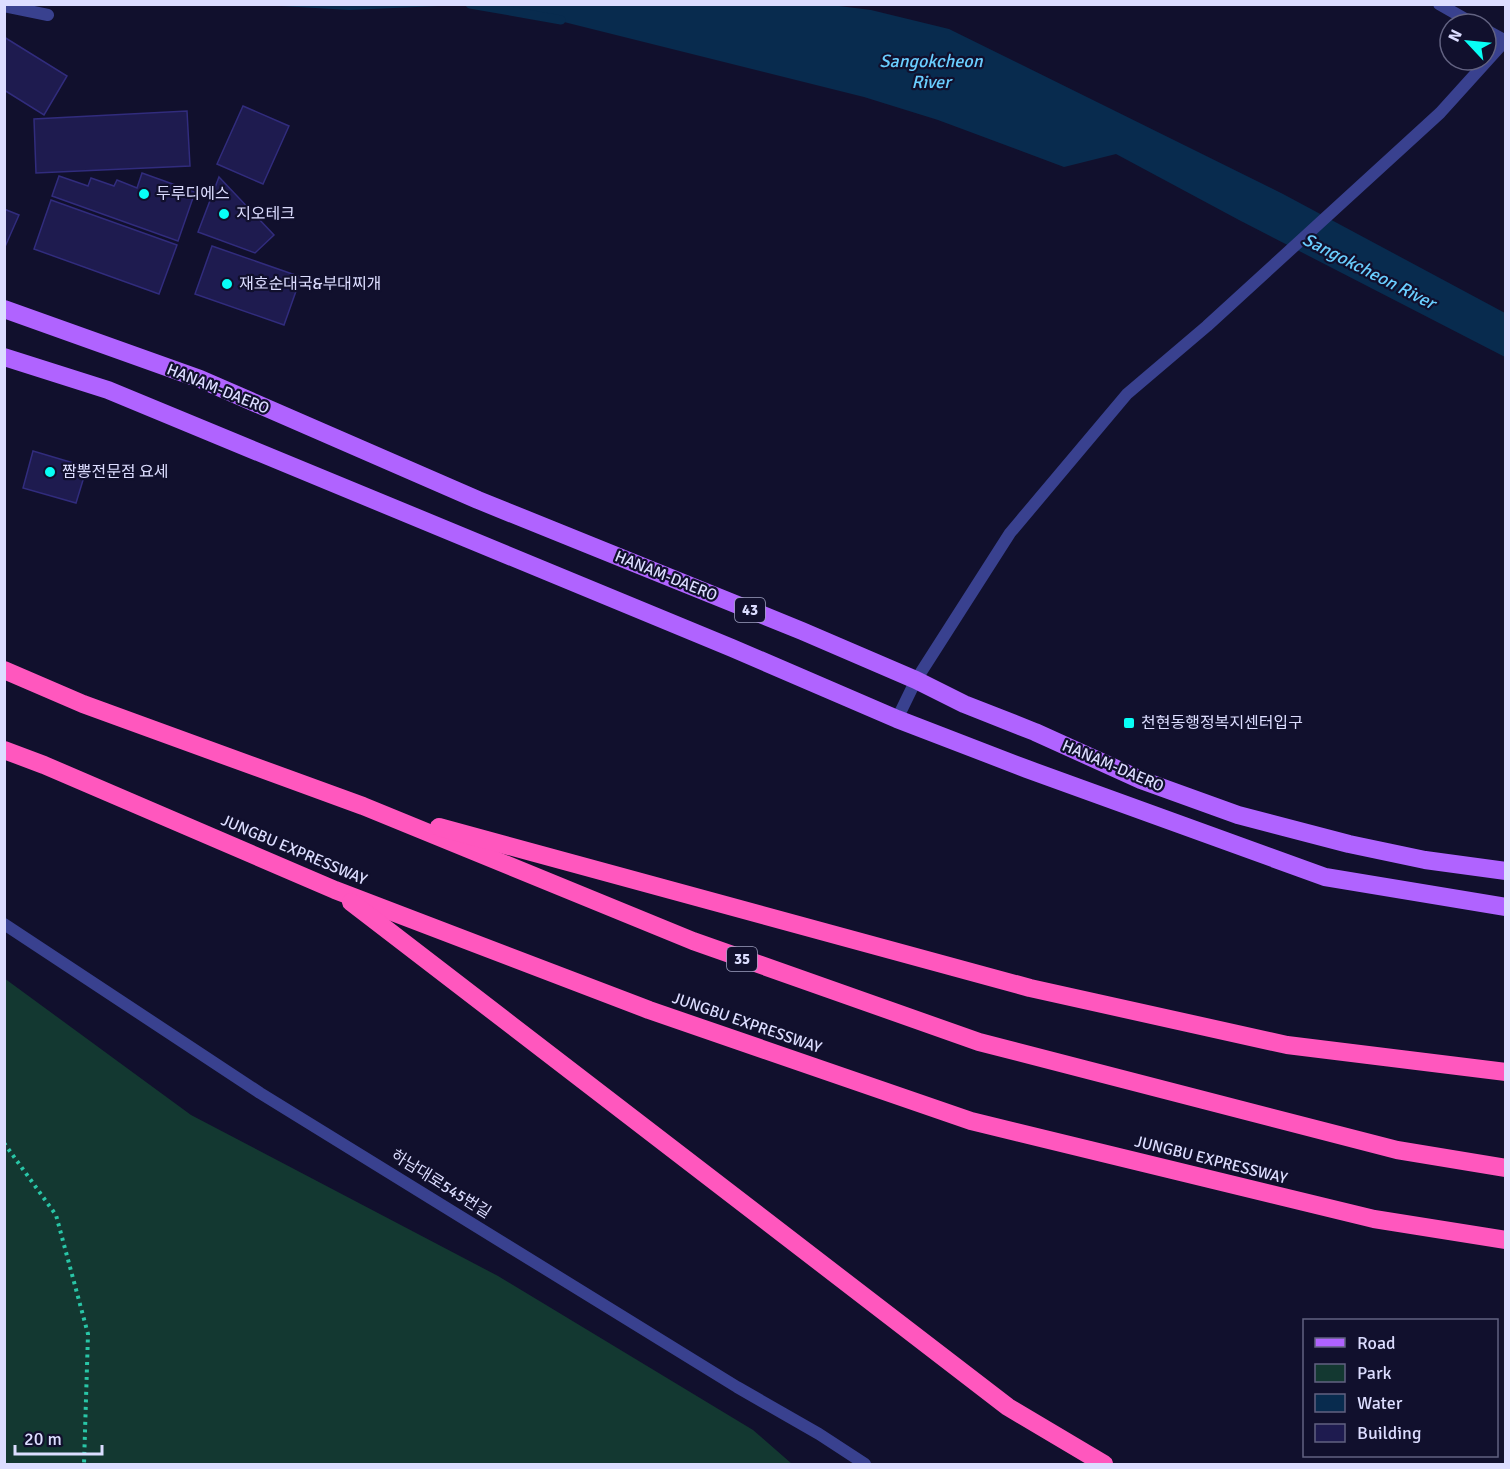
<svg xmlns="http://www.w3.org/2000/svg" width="1510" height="1469" viewBox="0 0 1510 1469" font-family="Signika,'Noto Sans KR',sans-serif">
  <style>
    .green { fill: #133831 }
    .water { fill: #082b4e }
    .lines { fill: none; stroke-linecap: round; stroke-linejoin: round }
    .stream { stroke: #082b4e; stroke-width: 9 }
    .building { fill: #1e1b4f; stroke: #312c7d; stroke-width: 1.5 }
    .path { stroke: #29c6a7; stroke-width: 4; stroke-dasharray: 3 4.5; stroke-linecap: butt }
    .lane { stroke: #39418f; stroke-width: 12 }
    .street { stroke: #39418f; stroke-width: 12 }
    .primary { stroke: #b063ff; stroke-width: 18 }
    .highway { stroke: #ff57be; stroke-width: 18 }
    .poi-dot { fill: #08fff6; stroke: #11102d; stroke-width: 2 }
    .labels { text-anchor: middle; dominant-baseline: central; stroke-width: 4.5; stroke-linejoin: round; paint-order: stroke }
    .shield { fill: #11102d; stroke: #9fa0c0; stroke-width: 1.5 }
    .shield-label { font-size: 15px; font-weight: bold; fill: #dcddff }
    .poi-label { font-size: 16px; fill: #dcddff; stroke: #11102d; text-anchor: start }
    .street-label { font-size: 16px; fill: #dcddff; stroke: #11102d }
    .water-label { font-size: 18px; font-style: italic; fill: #6aceff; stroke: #11102d }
  </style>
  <rect width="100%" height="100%" fill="#11102d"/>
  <path class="green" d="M4 978 191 1115 498 1276 753 1430 792 1464H5Z"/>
  <g class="water">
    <path d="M823 4 871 10 949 29 1283 194 1505 313V357L1239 220 1116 154 1064 167 938 120 864 97 496 5Z"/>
    <path d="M264 5H462L349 10Z"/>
  </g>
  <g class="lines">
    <path class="stream" d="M470 4 561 20"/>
  </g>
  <g class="building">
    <path d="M4 37 67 76 44 115 4 90Z"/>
    <path d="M243 106 289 126 263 184 217 164Z"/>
    <path d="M187 111 190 166 36 173 34 119Z"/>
    <path d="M142 173 195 192 178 241 52 196 59 176 88 186 91 178 114 186 117 180 137 188Z"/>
    <path d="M219 177 274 235 255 253 198 232Z"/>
    <path d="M51 200 177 245 159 294 34 249Z"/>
    <path d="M4 209 19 215 4 249Z"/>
    <path d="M212 246 301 277 284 325 195 294Z"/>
    <path d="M33 451 87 467 76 503 23 488Z"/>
  </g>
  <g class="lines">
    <path class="path" d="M4 1143 56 1215 88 1334 84 1464"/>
    <g class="lane">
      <path d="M1439 4 1474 24"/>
      <path d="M4 6 48 15"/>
      <path d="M1486 30 1506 41"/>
    </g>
    <g class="street">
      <path d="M897 719 916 680 1010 533 1127 394 1207 326 1440 113 1506 40"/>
      <path d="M4 924 260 1093 737 1387 819 1434 865 1464"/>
    </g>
    <g class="primary">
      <path d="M4 309 200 379 478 500 802 631 916 680 964 704 1035 732 1141 780 1238 815 1349 844 1425 860 1506 871"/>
      <path d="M4 357 108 390 732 648 897 719 1027 769 1325 877 1506 907"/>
    </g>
    <g class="highway">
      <path d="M4 670 83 704 363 806 693 941 979 1042 1397 1150 1506 1168"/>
      <path d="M4 750 44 765 335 890 649 1010 971 1121 1374 1219 1506 1240"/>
      <path d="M439 827 1030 988 1287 1045 1506 1072"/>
      <path d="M351 902 1008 1407 1104 1464"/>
    </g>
  </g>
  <g class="poi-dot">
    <circle cx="144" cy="194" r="6"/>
    <circle cx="224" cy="214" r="6"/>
    <circle cx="227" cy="284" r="6"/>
    <circle cx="50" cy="472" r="6"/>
    <rect x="1123" y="717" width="12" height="12" rx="3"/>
  </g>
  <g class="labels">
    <g class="shield">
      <rect x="735" y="598" width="30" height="24" rx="4.5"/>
      <rect x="727" y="947" width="30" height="24" rx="4.5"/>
    </g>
    <g class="shield-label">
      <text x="750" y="610">43</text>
      <text x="742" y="959">35</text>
    </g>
    <g class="poi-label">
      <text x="156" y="194">두루디에스</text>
      <text x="236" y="214">지오테크</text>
      <text x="239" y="284">재호순대국&amp;부대찌개</text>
      <text x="62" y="472">짬뽕전문점 요세</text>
      <text x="1141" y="723">천현동행정복지센터입구</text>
    </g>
    <g class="street-label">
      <text transform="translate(218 389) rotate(22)">HANAM-DAERO</text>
      <text transform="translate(666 576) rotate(22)">HANAM-DAERO</text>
      <text transform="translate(1113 766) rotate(23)">HANAM-DAERO</text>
      <text transform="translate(294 850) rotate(23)">JUNGBU EXPRESSWAY</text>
      <text transform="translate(747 1023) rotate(19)">JUNGBU EXPRESSWAY</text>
      <text transform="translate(1211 1160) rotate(14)">JUNGBU EXPRESSWAY</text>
      <text transform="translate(441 1184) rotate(32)">하남대로545번길</text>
    </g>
    <g class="water-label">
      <text x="931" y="61">Sangokcheon<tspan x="931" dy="21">River</tspan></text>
      <text transform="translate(1369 271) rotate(27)">Sangokcheon River</text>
    </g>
  </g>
  <rect width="1510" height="1469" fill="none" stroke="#dcddff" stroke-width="12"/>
  <rect x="1303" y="1319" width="195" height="138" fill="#11102d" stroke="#626281" stroke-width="1.5"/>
  <rect x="1315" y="1338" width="30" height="9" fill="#b063ff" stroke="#626281" stroke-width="1.5"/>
  <text x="1357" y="1349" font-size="18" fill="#dcddff">Road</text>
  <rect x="1315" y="1364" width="30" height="18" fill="#133831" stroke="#626281" stroke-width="1.5"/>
  <text x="1357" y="1379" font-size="18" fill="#dcddff">Park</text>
  <rect x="1315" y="1394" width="30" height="18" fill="#082b4e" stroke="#626281" stroke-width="1.5"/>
  <text x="1357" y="1409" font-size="18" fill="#dcddff">Water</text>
  <rect x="1315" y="1424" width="30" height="18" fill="#1e1b4f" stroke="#626281" stroke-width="1.5"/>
  <text x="1357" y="1439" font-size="18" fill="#dcddff">Building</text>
  <g transform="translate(1468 42) rotate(296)"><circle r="28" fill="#11102d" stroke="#626281" stroke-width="1.5"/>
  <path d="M0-4.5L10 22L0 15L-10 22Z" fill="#08fff6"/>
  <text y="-9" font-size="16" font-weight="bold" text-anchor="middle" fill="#dcddff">N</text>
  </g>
  <path d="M15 1445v9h87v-9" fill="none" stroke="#dcddff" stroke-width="3"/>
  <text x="24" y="1445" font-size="18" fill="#dcddff" stroke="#11102d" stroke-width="4.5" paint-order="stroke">20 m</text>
</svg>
